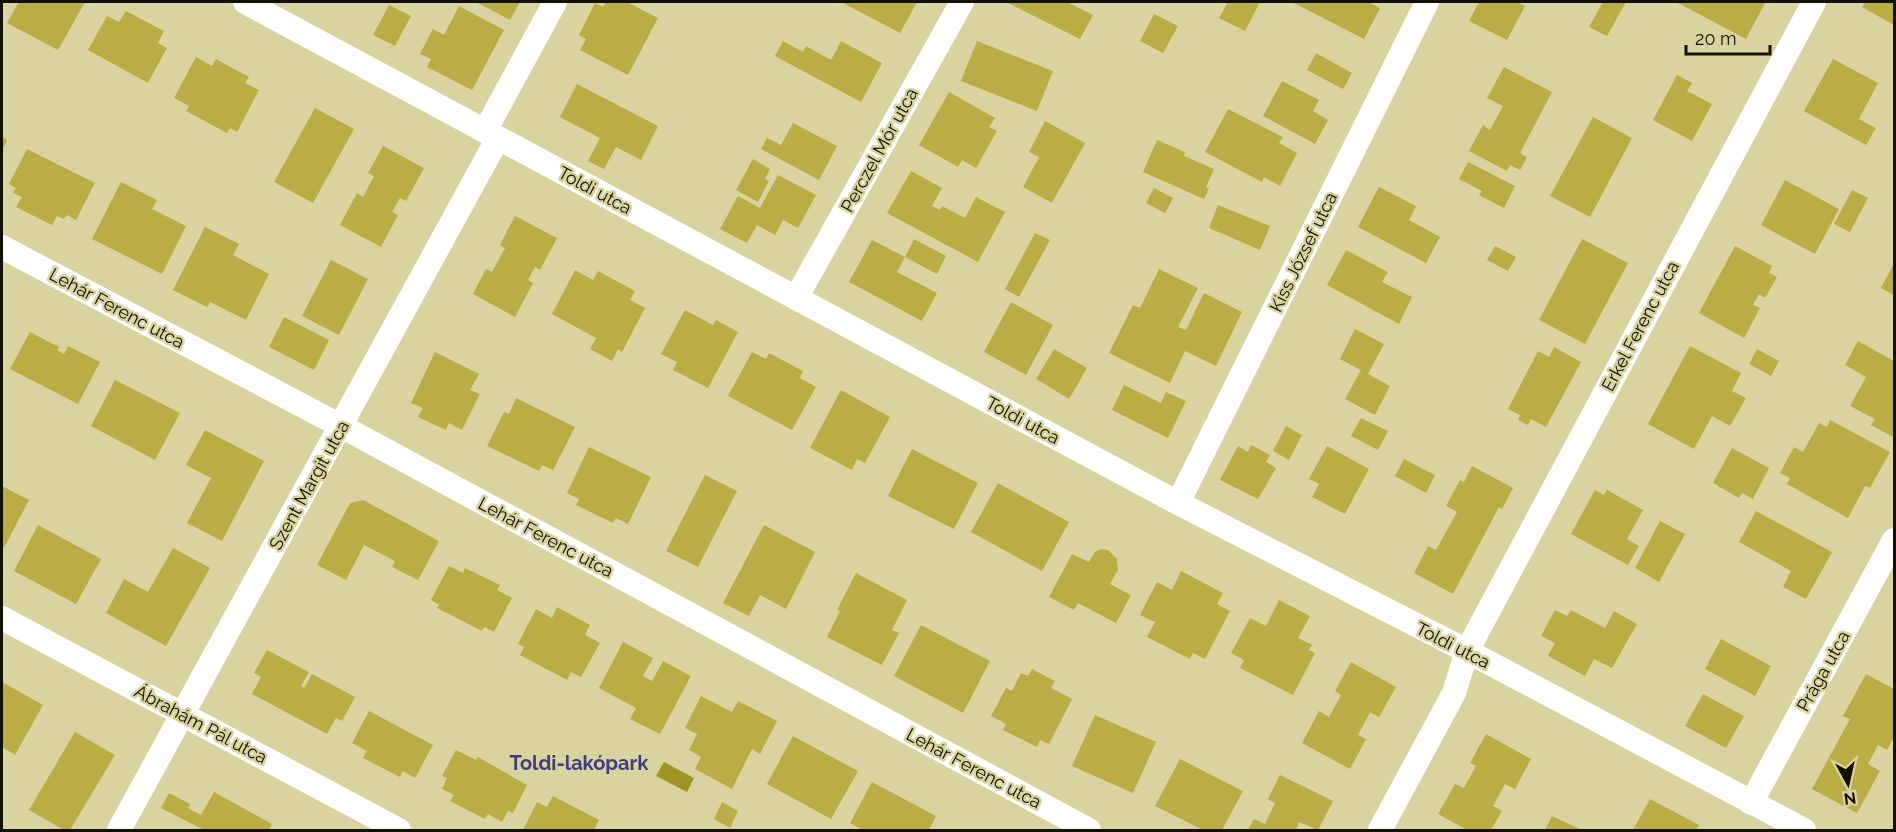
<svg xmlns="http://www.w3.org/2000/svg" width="1896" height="832" viewBox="0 0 1896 832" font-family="Raleway,sans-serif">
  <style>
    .water { fill: #a09326 }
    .building { fill: #baad46 }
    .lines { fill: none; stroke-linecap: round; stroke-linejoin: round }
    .street { stroke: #fff; stroke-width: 24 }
    .labels { text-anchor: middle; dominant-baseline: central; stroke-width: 5; stroke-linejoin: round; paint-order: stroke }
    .street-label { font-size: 18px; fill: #121001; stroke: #d9d3a0 }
    .neighbourhood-label { font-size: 20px; font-weight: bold; fill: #3f3d7a; stroke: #d9d3a0 }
  </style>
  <rect width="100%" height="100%" fill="#d9d3a0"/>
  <path class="water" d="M664 762 694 778 687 792 656 776Z"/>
  <g class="building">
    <path d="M19 2H85L58 50 7 23Z"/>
    <path d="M476 2H520L510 20Z"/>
    <path d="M606 2H627L658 18 628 75 580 50 586 39 579 35 595 3 603 7Z"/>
    <path d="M841 2H917L900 33Z"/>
    <path d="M1006 2H1067L1093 15 1080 39Z"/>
    <path d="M1228 2H1260L1245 31 1219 18Z"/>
    <path d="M1292 2H1368L1380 8 1364 39Z"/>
    <path d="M1479 2H1517L1525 6 1507 40 1469 21Z"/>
    <path d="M1603 2H1626L1607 36 1589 27Z"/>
    <path d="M1679 2H1763L1765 3 1746 39 1678 3Z"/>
    <path d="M1865 2H1894V25L1862 7Z"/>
    <path d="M389 5 411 16 395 46 373 35Z"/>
    <path d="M459 6 504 30 472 90 427 67 431 59 420 54 433 29 444 35Z"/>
    <path d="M126 11 164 31 158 43 167 48 148 83 88 50 107 16 119 22Z"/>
    <path d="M1154 14 1178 26 1163 53 1140 41Z"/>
    <path d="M783 41 803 52 806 46 831 60 841 41 882 63 861 102 775 56Z"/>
    <path d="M977 41 1053 71 1037 111 961 81Z"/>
    <path d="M1316 53 1352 73 1343 89 1307 70Z"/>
    <path d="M196 57 212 66 216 59 249 77 245 83 259 90 237 132 230 128 227 133 186 111 189 106 174 98Z"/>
    <path d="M1833 59 1878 83 1859 119 1876 128 1866 145 1804 111Z"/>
    <path d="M1504 67 1552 92 1520 153 1527 157 1520 170 1510 165 1507 171 1469 151 1483 125 1490 130 1503 106 1487 98Z"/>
    <path d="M1677 75 1692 83 1687 91 1712 104 1692 141 1653 120Z"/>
    <path d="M1282 81 1319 100 1313 111 1328 120 1315 144 1263 116Z"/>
    <path d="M577 84 658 126 641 160 616 147 604 169 588 161 600 138 560 117Z"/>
    <path d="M949 92 995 118 989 127 997 131 976 168 962 160 958 167 919 145Z"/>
    <path d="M315 108 354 129 313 203 274 182Z"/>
    <path d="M1228 109 1283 137 1279 143 1297 153 1280 186 1264 177 1262 182 1205 152Z"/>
    <path d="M1593 117 1632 138 1590 217 1550 196Z"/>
    <path d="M1045 121 1085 143 1052 203 1023 187 1039 157 1029 152Z"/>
    <path d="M793 123 837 146 819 180 761 149 767 138 781 145Z"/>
    <path d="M2 137 7 140 2 151Z"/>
    <path d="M1157 140 1185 152 1184 156 1214 169 1206 187 1209 188 1204 199 1143 172Z"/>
    <path d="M383 146 424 168 406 201 400 198 392 212 398 215 381 247 340 225 357 193 363 197 374 176 368 173Z"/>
    <path d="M27 149 95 183 76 220 67 215 64 219 57 216 52 225 16 207 22 197 13 193 16 188 9 184Z"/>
    <path d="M753 159 770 169 765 179 769 181 758 202 736 190Z"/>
    <path d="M1468 162 1515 186 1504 208 1479 195 1482 191 1459 179Z"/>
    <path d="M911 171 942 188 932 206 940 210 942 206 965 218 976 197 1005 212 978 262 887 213Z"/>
    <path d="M778 175 816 195 798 228 783 220 775 235 757 225 747 243 720 229 738 196 760 208Z"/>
    <path d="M1785 180 1839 209 1815 254 1761 225Z"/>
    <path d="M121 182 157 200 152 209 186 226 162 274 92 239Z"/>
    <path d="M1379 187 1416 206 1409 220 1440 237 1426 263 1358 227Z"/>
    <path d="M1154 188 1173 198 1165 213 1146 203Z"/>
    <path d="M1852 190 1868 198 1850 232 1834 224Z"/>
    <path d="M1218 205 1270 226 1260 250 1209 228Z"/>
    <path d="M515 216 557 238 540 270 535 267 528 280 533 283 515 317 473 294 486 269 492 272 505 248 500 245Z"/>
    <path d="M205 227 239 244 233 255 269 274 246 320 210 302 207 307 173 290Z"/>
    <path d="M1035 233 1050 240 1019 297 1005 289Z"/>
    <path d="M914 239 946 256 937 274 905 257Z"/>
    <path d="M1582 239 1628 263 1585 344 1539 320Z"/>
    <path d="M872 240 905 257 897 272 937 293 922 321 849 282Z"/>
    <path d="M1495 246 1516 257 1508 271 1487 260Z"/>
    <path d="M1735 246 1772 266 1769 273 1777 277 1765 298 1759 294 1755 301 1753 305 1760 308 1744 338 1699 313Z"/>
    <path d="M1346 250 1388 272 1382 282 1412 297 1399 324 1327 285Z"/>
    <path d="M331 260 368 279 339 335 302 316Z"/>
    <path d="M1894 263V295L1881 288Z"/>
    <path d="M1159 269 1198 288 1178 327 1186 330 1204 293 1242 312 1216 366 1185 351 1170 383 1109 353 1133 305 1140 308Z"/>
    <path d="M575 270 593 280 598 271 635 291 630 300 645 308 622 352 618 349 612 361 590 349 596 338 552 314Z"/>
    <path d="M1011 302 1053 325 1026 375 984 352Z"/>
    <path d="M685 310 713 325 716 320 738 332 708 388 673 370 677 362 661 354Z"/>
    <path d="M284 317 329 340 314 370 269 347Z"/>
    <path d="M1355 329 1384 344 1368 374 1390 386 1375 415 1345 399 1361 370 1340 359Z"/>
    <path d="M30 332 59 347 57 350 64 354 68 346 100 362 78 404 10 369Z"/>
    <path d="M1858 341 1894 361 1893 437 1871 425 1875 419 1850 406 1866 377 1845 365Z"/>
    <path d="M1690 346 1741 373 1732 391 1746 398 1730 426 1712 416 1694 449 1648 424Z"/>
    <path d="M1554 347 1581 362 1546 427 1531 419 1528 425 1518 420 1520 415 1508 409 1538 351 1549 357Z"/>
    <path d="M1054 349 1087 368 1069 399 1036 379Z"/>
    <path d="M1757 349 1779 361 1771 376 1749 364Z"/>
    <path d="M435 352 479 374 470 390 480 394 462 430 449 423 446 430 418 417 423 408 411 403Z"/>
    <path d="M752 352 766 359 769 353 803 371 800 378 816 387 792 430 728 396Z"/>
    <path d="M115 380 180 413 155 460 91 426Z"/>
    <path d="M1124 385 1161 403 1166 392 1186 401 1168 438 1112 410Z"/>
    <path d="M841 390 890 417 865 463 857 459 852 470 810 448Z"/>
    <path d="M516 398 575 427 553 470 542 465 539 471 487 446 504 412 509 414Z"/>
    <path d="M1361 418 1388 431 1378 450 1351 436Z"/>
    <path d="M1830 420 1890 452 1870 488 1865 486 1848 518 1787 484 1790 478 1780 473 1794 447 1803 452 1819 423 1827 427Z"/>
    <path d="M1286 426 1302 435 1289 460 1273 451Z"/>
    <path d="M205 430 264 461 222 541 187 523 211 478 186 465Z"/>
    <path d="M1251 445 1270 455 1266 462 1276 468 1258 499 1220 480 1238 446 1248 452Z"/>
    <path d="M1327 446 1369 469 1345 514 1312 497 1319 484 1309 479Z"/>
    <path d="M589 447 651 477 628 524 616 518 613 523 576 505 579 499 567 493Z"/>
    <path d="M1732 448 1769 468 1753 499 1742 493 1739 498 1713 483Z"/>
    <path d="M912 449 978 483 954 529 888 496Z"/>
    <path d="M1404 459 1435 475 1426 493 1395 476Z"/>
    <path d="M1472 466 1513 488 1502 509 1499 507 1453 594 1414 573 1428 546 1436 550 1457 512 1446 506 1460 480 1464 482Z"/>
    <path d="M705 475 737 491 698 567 666 551Z"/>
    <path d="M998 483 1069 522 1042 571 971 532Z"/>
    <path d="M2 486 29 500 4 548 2 546Z"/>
    <path d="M1595 490 1604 495 1607 490 1643 510 1627 539 1639 546 1628 565 1571 534Z"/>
    <path d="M363 500 439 541 418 580 392 567 395 561 364 545 346 580 317 565 350 503Z"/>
    <path d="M1756 511 1832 552 1806 599 1783 587 1791 571 1739 542Z"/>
    <path d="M1660 521 1685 534 1659 582 1635 568Z"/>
    <path d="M38 525 101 559 76 604 14 571Z"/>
    <path d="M764 525 815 552 786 609 760 595 749 616 723 603Z"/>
    <path d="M173 548 210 568 166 646 106 613 124 579 148 592Z"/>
    <path d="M1101 549 1108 550 1117 559 1118 570 1110 584 1131 595 1116 623 1078 603 1074 610 1049 597 1072 554 1089 562 1095 552Z"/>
    <path d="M449 566 463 573 465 568 500 585 497 590 512 598 494 632 484 627 482 631 437 608 439 605 431 600Z"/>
    <path d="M1181 571 1223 593 1217 604 1230 611 1205 659 1193 653 1190 659 1147 637 1155 622 1140 615 1157 582 1172 590Z"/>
    <path d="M856 573 907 600 892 630 899 633 882 665 827 637 840 611 837 610Z"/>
    <path d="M1279 600 1310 616 1298 638 1312 645 1309 650 1315 653 1293 695 1240 668 1244 660 1231 653 1250 618 1266 626Z"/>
    <path d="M557 607 590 625 585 635 600 643 581 677 571 672 567 680 520 655 524 647 518 644 536 609 552 618Z"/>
    <path d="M1555 610 1567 616 1571 610 1605 628 1614 611 1637 624 1612 668 1594 659 1585 676 1548 656 1555 643 1541 636Z"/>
    <path d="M921 625 990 661 963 713 894 676Z"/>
    <path d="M1721 639 1771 666 1755 696 1705 669Z"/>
    <path d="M623 642 653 658 643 676 652 681 663 661 691 676 660 734 630 719 636 708 599 688Z"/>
    <path d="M267 650 309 672 301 686 304 688 312 674 355 697 342 721 336 718 327 734 252 694 261 677 254 673Z"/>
    <path d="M1351 662 1396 687 1379 717 1370 712 1358 735 1366 739 1350 769 1302 743 1319 711 1329 717 1341 695 1335 691Z"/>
    <path d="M1032 669 1055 681 1051 688 1072 699 1049 744 1040 740 1037 747 1003 730 1006 724 991 716 1006 688 1012 691 1021 673 1028 676Z"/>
    <path d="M1866 674 1894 689V737L1887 750 1878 745 1868 764 1880 771 1857 813 1812 789 1850 719 1843 716Z"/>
    <path d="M2 682 43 705 15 755 2 747Z"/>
    <path d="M1703 694 1744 716 1726 748 1685 726Z"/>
    <path d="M701 696 732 712 738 701 777 721 760 754 752 749 732 789 695 769 701 757 689 750 697 734 685 728Z"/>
    <path d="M369 711 433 745 415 778 403 771 400 777 363 758 367 751 352 743Z"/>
    <path d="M1095 715 1156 742 1133 793 1072 766Z"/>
    <path d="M75 732 115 755 70 830H64L29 810Z"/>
    <path d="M1486 734 1531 759 1515 789 1505 784 1493 806 1502 811 1491 830H1467L1438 814 1455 784 1464 788 1476 766 1470 763Z"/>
    <path d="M793 736 858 771 831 819 767 784Z"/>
    <path d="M456 750 476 760 478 757 527 785 513 813 508 811 502 822 488 814 485 819 450 801 454 795 442 789 447 778 442 776Z"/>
    <path d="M1180 759 1243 791 1222 830H1203L1155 806Z"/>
    <path d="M1280 775 1333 801 1318 830 1299 822 1296 830H1248L1254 819 1265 824 1275 803 1268 799Z"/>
    <path d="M872 782 936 816 929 830H863L850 823Z"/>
    <path d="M214 792 272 824 269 830H204L161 808 169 793 190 804 189 809 201 815Z"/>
    <path d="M553 796 599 820 594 830H523L537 802 547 807Z"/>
    <path d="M1650 799 1699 825 1696 830H1633Z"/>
    <path d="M722 802 738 811 730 828 714 819Z"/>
    <path d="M1552 816 1582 830H1545Z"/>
  </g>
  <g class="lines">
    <g class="street">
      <path d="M245 2 1178 503 1467 651 1804 830"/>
      <path d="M485 131 555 2"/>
      <path d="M2 247 341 426 1089 830"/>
      <path d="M796 298 962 2"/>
      <path d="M1178 503 1427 2"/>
      <path d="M2 618 399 830"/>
      <path d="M1751 803 1894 540"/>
      <path d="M119 830 498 138"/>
      <path d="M1380 830 1454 693 1467 651 1814 2"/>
    </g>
  </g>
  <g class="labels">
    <g class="street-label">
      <text transform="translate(879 150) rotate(-61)">Perczel Mór utca</text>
      <text transform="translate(595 190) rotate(28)">Toldi utca</text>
      <text transform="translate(1303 252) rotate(-64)">Kiss József utca</text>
      <text transform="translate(117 308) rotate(28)">Lehár Ferenc utca</text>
      <text transform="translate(1640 326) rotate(-62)">Erkel Ferenc utca</text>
      <text transform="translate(1023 420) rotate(28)">Toldi utca</text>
      <text transform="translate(309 485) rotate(-61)">Szent Margit utca</text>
      <text transform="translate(546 537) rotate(28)">Lehár Ferenc utca</text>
      <text transform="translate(1453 645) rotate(27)">Toldi utca</text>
      <text transform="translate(1823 671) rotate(-61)">Prága utca</text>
      <text transform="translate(201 724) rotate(28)">Ábrahám Pál utca</text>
      <text transform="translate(974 768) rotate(28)">Lehár Ferenc utca</text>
    </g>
    <g class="neighbourhood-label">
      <text x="579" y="763">Toldi-lakópark</text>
    </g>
  </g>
  <rect width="1896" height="832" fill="none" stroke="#121001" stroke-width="6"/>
  <g transform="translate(1848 784) rotate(172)" stroke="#d9d3a0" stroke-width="4.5" paint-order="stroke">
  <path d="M0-4.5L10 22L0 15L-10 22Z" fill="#121001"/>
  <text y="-9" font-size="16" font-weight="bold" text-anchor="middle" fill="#121001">N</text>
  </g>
  <path d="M1686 45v9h84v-9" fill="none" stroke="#121001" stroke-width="3"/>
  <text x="1695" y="45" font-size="18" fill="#121001" stroke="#d9d3a0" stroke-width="4.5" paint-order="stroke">20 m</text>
</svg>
